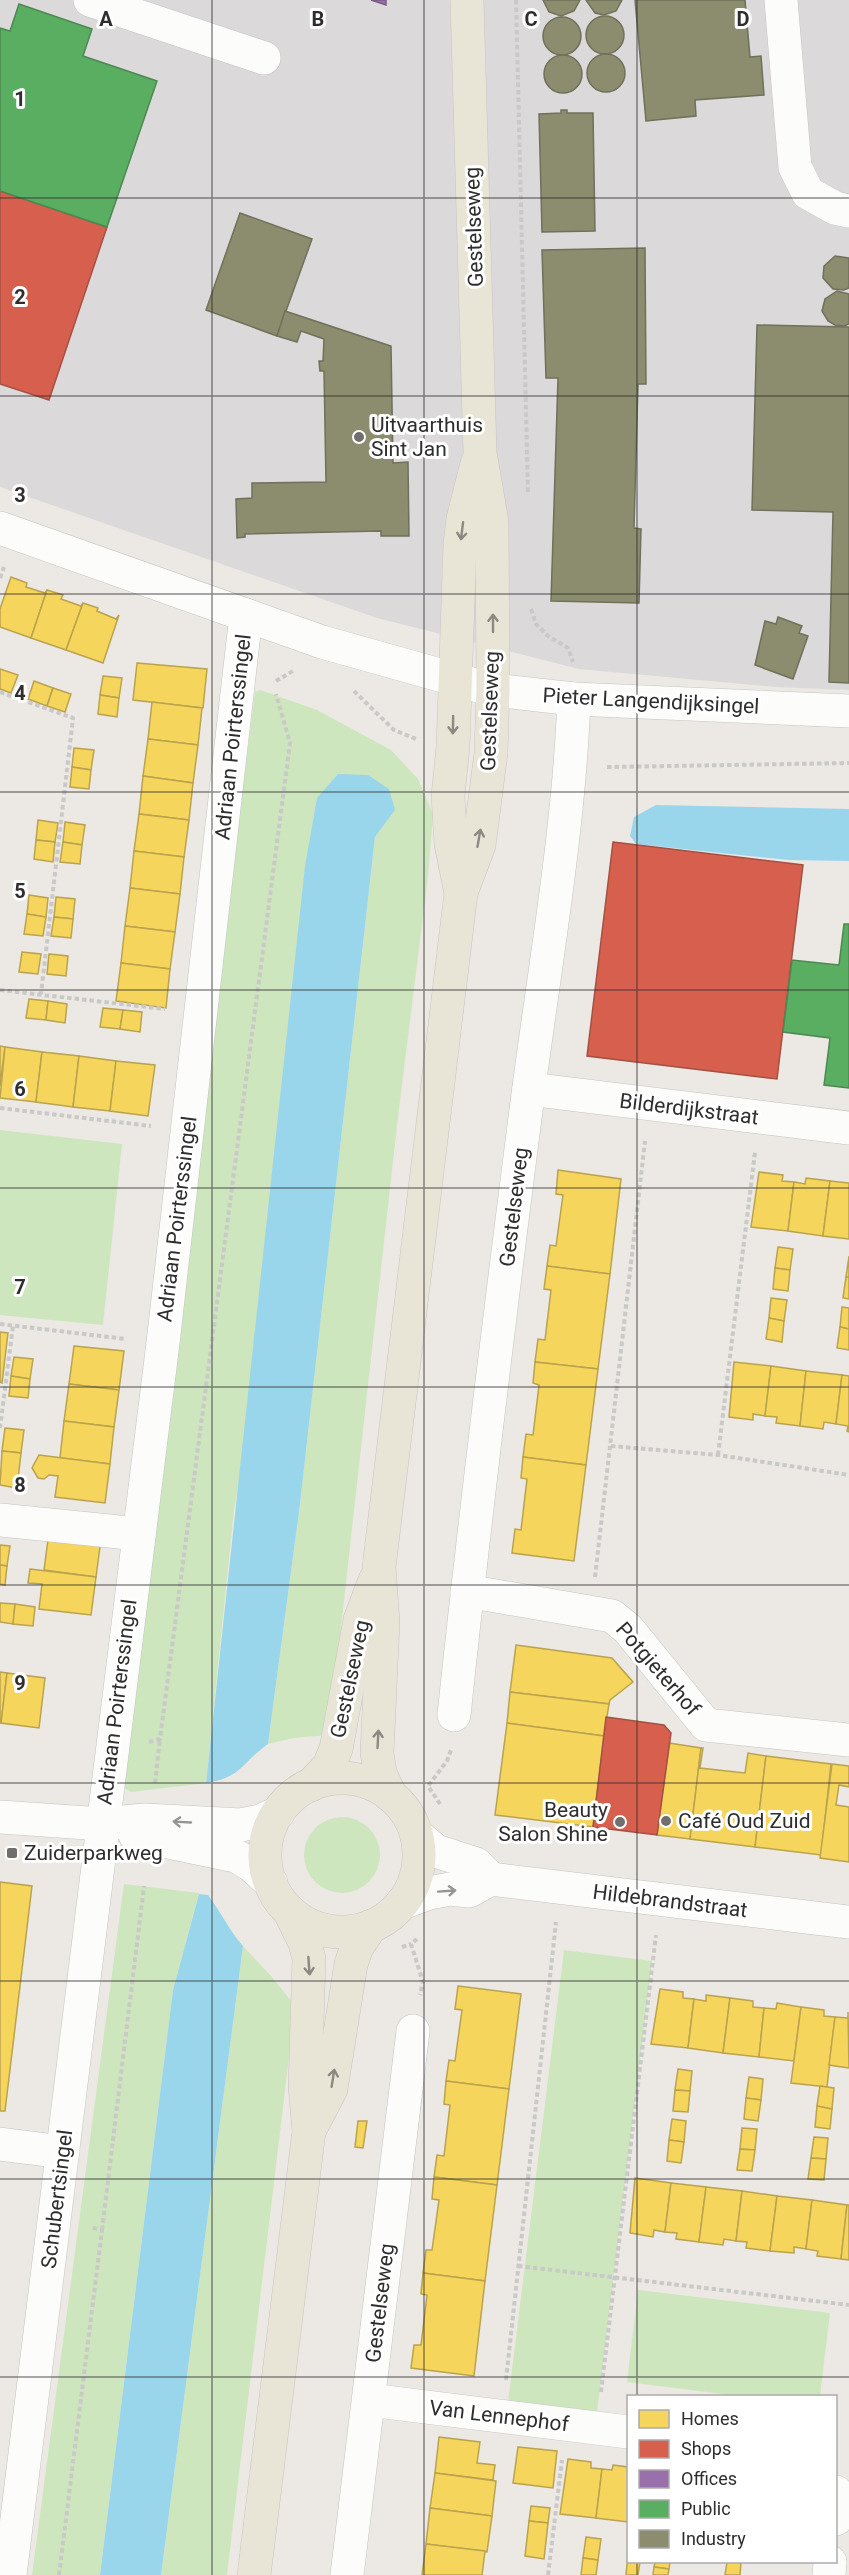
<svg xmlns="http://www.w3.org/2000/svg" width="849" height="2575" viewBox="0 0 849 2575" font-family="Roboto,sans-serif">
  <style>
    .industrial { fill: #dcd9db }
    .green { fill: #cee6be }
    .water { fill: #99d6ec }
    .homes { fill: #f6d55c; stroke: #baa34e; stroke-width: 1.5 }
    .shops { fill: #d6604d; stroke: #a45144; stroke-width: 1.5 }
    .offices { fill: #9970ab; stroke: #795c86; stroke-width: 1.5 }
    .public { fill: #5aae61; stroke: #4d8852; stroke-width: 1.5 }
    .industry { fill: #8c8c6e; stroke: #70705b; stroke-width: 1.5 }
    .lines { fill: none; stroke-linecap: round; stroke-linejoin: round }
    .minor-casing { stroke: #c5c4c5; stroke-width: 34 }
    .major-casing { stroke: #c6c5c4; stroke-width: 34 }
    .path { stroke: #c9c9c8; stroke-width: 4; stroke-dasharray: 4.5 3; stroke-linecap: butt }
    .minor { stroke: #fcfcfb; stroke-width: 33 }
    .major { stroke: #e8e4d6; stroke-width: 33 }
    .oneway { stroke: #8b8982 }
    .oneway2 { stroke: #959594 }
    .grid { fill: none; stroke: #2e2e2e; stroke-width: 1.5; stroke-opacity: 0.55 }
    .poi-dot { fill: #706f6e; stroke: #fff; stroke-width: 2 }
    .labels { text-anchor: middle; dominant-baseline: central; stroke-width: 6; stroke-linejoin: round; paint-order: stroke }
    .street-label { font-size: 21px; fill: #2e2e2e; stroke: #fff }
    .poi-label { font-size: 21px; fill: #2e2e2e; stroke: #fff; text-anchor: start }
    .grid-label { font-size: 20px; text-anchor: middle; font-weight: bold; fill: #2e2e2e; stroke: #fff; stroke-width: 6; stroke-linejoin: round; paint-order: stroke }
  </style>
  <rect width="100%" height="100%" fill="#ece8e4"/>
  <path class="industrial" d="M0 0H849V690L775 687 579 669 377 618 0 487Z"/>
  <g class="green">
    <path d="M260 690 317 710 391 750 418 779 433 814 428 877 398 1117 329 1735 293 1738 268 1744 300 1504 375 837 395 810 368 775 234 1510 206 1783 131 1792 121 1786 241 803 255 692Z"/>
    <path d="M0 1130 122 1144 103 1325 0 1315Z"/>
    <circle cx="342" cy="1855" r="38"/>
    <path d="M124 1884 199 1893 173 1990 100 2575H32Z"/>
    <path d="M243 1946 272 1977 292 2002V2032L227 2575H161Z"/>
    <path d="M564 1950 652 1961 597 2412 508 2402Z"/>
    <path d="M638 2290 830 2313 820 2396H739L627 2382Z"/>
  </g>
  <g class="water">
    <path d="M338 774 368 775 389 789 395 810 375 837 300 1504 268 1744C241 1763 243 1777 206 1783L305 866 317 798Z"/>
    <path d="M656 805 849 809V861L789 860 636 844 630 836 634 817Z"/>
    <path d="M199 1894 208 1895C221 1912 229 1930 243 1946L161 2575H100L173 1990Z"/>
  </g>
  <g class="homes">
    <path d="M11 577 27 583 26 587 45 593 47 590 31 638 0 627V609Z"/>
    <path d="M47 590 63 595 61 599 81 606 83 603 66 650 31 638Z"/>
    <path d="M83 603 98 608 97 611 116 619 119 615 103 663 66 650Z"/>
    <path d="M137 663 207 669 203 708 133 700Z"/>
    <path d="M0 669 18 675 11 693 0 689Z"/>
    <path d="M103 676 122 678 119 698 100 695Z"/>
    <path d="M34 681 53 688 47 706 28 699Z"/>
    <path d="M53 688 71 694 65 712 47 706Z"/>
    <path d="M100 695 119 698 117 717 98 714Z"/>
    <path d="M152 702 202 708 198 745 148 739Z"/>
    <path d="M148 739 198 745 193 783 143 776Z"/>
    <path d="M74 748 94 750 91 770 72 767Z"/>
    <path d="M72 767 91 770 89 789 70 787Z"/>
    <path d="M143 776 193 783 189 820 139 814Z"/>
    <path d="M139 814 189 820 184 857 134 851Z"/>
    <path d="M38 820 58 823 55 842 36 840Z"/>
    <path d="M65 822 85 825 82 845 63 842Z"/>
    <path d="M36 840 55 842 53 862 34 859Z"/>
    <path d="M63 842 82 845 80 864 60 862Z"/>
    <path d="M134 851 184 857 180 894 130 888Z"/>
    <path d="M130 888 180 894 175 932 125 926Z"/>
    <path d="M29 895 48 898 46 917 27 914Z"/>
    <path d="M56 897 75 899 73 919 54 917Z"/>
    <path d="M27 914 46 917 43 936 24 934Z"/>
    <path d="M54 917 73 919 71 938 51 936Z"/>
    <path d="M125 926 175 932 170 969 121 963Z"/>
    <path d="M22 952 41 954 38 974 19 972Z"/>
    <path d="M49 954 68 956 66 976 47 974Z"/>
    <path d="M121 963 170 969 166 1008 116 1001Z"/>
    <path d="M29 999 48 1001 46 1020 26 1018Z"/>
    <path d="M48 1001 67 1004 65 1023 46 1020Z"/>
    <path d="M103 1008 123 1010 120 1029 100 1027Z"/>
    <path d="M123 1010 142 1012 140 1032 120 1029Z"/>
    <path d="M0 1046 5 1047 0 1086Z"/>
    <path d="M5 1047 42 1052 36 1102 0 1098Z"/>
    <path d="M42 1052 79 1056 73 1107 36 1102Z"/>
    <path d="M79 1056 116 1061 110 1111 73 1107Z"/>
    <path d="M116 1061 155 1065 148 1116 110 1111Z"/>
    <path d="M558 1170 621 1179 610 1274 547 1266 550 1245 556 1246 563 1195 556 1194Z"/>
    <path d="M759 1172 783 1175 782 1181 794 1182 788 1231 751 1227Z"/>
    <path d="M806 1178 830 1181 823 1236 788 1231 794 1182 805 1184Z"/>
    <path d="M830 1181 849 1183V1239L823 1236Z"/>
    <path d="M778 1247 793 1249 790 1270 775 1268Z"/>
    <path d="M849 1256V1277H846Z"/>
    <path d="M547 1266 610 1274 598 1369 535 1362 538 1339 545 1340 551 1290 544 1289Z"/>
    <path d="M775 1268 790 1270 788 1291 773 1289Z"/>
    <path d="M846 1277H849V1299L843 1298Z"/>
    <path d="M771 1298 787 1300 784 1321 769 1318Z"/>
    <path d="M842 1307 849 1308V1329L840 1327Z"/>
    <path d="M769 1318 784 1321 782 1342 766 1339Z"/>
    <path d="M840 1327 849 1329V1350L837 1348Z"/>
    <path d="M0 1332 8 1333 2 1383 0 1382Z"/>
    <path d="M74 1346 124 1351 119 1390 69 1384Z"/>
    <path d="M14 1357 33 1359 30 1379 11 1376Z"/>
    <path d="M535 1362 598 1369 586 1465 523 1457 526 1434 533 1435 539 1385 533 1383Z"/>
    <path d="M734 1362 771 1366 765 1416 753 1414V1420L729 1417Z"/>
    <path d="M771 1366 806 1371 800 1426 776 1423 777 1417 765 1416Z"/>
    <path d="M806 1371 842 1375 836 1424 824 1422 823 1429 800 1426Z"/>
    <path d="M842 1375 849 1376V1432L847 1431 848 1426 836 1424Z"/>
    <path d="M11 1376 30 1379 28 1398 9 1396Z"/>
    <path d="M69 1384 119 1390 114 1427 64 1421Z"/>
    <path d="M64 1421 114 1427 110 1464 60 1458Z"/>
    <path d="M5 1428 24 1430 21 1453 2 1451Z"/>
    <path d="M2 1451 21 1453 17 1488 0 1485Z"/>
    <path d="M39 1455 110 1464 105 1503 55 1497 58 1476 49 1475 44 1479 38 1478 32 1468Z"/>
    <path d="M523 1457 586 1465 574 1561 512 1553 515 1529 521 1530 527 1479 521 1478Z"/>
    <path d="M49 1532 101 1539 96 1577 44 1570Z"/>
    <path d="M0 1545 10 1546 7 1566 0 1565Z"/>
    <path d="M0 1565 7 1566 5 1585 0 1584Z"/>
    <path d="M30 1569 96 1577 91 1615 39 1609 42 1584 28 1583Z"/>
    <path d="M0 1603 15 1604 13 1624 0 1622Z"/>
    <path d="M15 1604 35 1607 33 1626 13 1624Z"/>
    <path d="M516 1645 612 1658 633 1682 610 1700 609 1704 510 1692Z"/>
    <path d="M0 1672 7 1673 1 1723H0Z"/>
    <path d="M7 1673 45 1678 39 1728 1 1723Z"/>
    <path d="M510 1692 609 1704 604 1736 507 1723Z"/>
    <path d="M507 1723 604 1736 593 1827 495 1815Z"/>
    <path d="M669 1743 701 1748 690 1839 657 1835Z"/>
    <path d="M701 1748H703L700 1768 745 1773 748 1753 766 1756 755 1847 690 1839Z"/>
    <path d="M766 1756 831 1764 821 1855 755 1847Z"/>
    <path d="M832 1764 849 1766V1787L839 1785 836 1805 849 1807V1862L820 1858Z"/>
    <path d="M0 1882 32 1886 5 2111H0Z"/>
    <path d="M458 1986 521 1994 509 2089 446 2081 449 2060 455 2061 462 2010 455 2009Z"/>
    <path d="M660 1989 683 1992V1998L694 1999 688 2048 651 2044Z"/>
    <path d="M706 1995 730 1998 723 2053 688 2048 694 1999 706 2001Z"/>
    <path d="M730 1998 753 2001V2007L764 2008 759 2057 723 2053Z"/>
    <path d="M777 2003 801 2007 794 2061 759 2057 764 2008 776 2009Z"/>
    <path d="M801 2007 824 2010V2016L835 2017 827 2087 791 2083Z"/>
    <path d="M848 2012 849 2068 829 2065 835 2017 848 2018Z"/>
    <path d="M678 2069 692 2071 690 2091 675 2090Z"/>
    <path d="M749 2077 763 2079 761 2100 746 2098Z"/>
    <path d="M446 2081 509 2089 497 2185 434 2177 437 2155 444 2156 450 2105 444 2104Z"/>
    <path d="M820 2086 834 2088 832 2109 817 2106Z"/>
    <path d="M675 2090 690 2091 688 2112 673 2111Z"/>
    <path d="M746 2098 761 2100 758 2121 744 2119Z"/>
    <path d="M817 2106 832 2109 830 2129 815 2127Z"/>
    <path d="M672 2119 686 2121 684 2142 669 2140Z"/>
    <path d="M358 2121H367L363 2148 355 2147Z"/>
    <path d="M742 2128 757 2129 755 2150 740 2149Z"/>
    <path d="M814 2137 828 2138 826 2159 811 2158Z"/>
    <path d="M669 2140 684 2142 681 2163 667 2161Z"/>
    <path d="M740 2149 755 2150 752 2171 737 2170Z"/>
    <path d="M811 2158 826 2159 824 2180 808 2179Z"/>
    <path d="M434 2177 497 2185 485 2281 423 2273 426 2250H432L439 2200 432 2199Z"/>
    <path d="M635 2178 671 2183 665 2232 654 2230 653 2237 630 2233Z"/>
    <path d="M671 2183 706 2187 699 2242 676 2239 677 2233 665 2232Z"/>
    <path d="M706 2187 742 2191 736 2241 724 2239 723 2245 699 2242Z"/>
    <path d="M742 2191 777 2196 770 2251 746 2248 747 2242 736 2241Z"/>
    <path d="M777 2196 812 2200 806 2249 794 2247V2253L770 2251Z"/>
    <path d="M812 2200 847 2205 841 2259 817 2256 818 2251 806 2249Z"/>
    <path d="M847 2205H849V2260L841 2259Z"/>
    <path d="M423 2273 485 2281 474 2376 411 2368 414 2345H421L427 2295 421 2294Z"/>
    <path d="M439 2437 480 2442 477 2463 495 2465 493 2480 435 2473Z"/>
    <path d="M518 2447 557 2451 553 2488 513 2483Z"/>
    <path d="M568 2459 591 2462V2468L602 2469 596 2518 560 2514Z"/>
    <path d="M613 2465 628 2467V2522L596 2518 602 2469 612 2470Z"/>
    <path d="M435 2473 496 2481 492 2516 430 2508Z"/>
    <path d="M531 2506 550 2508 548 2523 529 2521Z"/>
    <path d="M430 2508 492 2516 487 2552 426 2544Z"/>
    <path d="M529 2521 548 2523 544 2559 525 2556Z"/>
    <path d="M586 2537 601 2539 598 2560 583 2558Z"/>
    <path d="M426 2544 485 2551 482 2575H422Z"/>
    <path d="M628 2554V2562H640L638 2575H626Z"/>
    <path d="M583 2558 598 2560 596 2575H581Z"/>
    <path d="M655 2562H670L669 2569 654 2567Z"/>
    <path d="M727 2562H741L740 2575H725Z"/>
    <path d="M654 2567 669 2569 668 2575H653Z"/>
  </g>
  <g class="shops">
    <path d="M0 191 107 227 49 400 0 384Z"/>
    <path d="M613 842 803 865 777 1079 587 1056Z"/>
    <path d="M606 1717 664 1725 671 1733 657 1835 593 1827Z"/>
  </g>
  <path class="offices" d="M371 0H386V5Z"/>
  <g class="public">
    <path d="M19 4 92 29 83 56 157 81 107 227 0 191V28L10 31Z"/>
    <path d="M844 924H849V1088L824 1085 830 1038 783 1032 792 960 839 965Z"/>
  </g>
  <g class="industry">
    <path d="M580 0 574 11 561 16 549 12 543 0Z"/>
    <path d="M586 0H622L616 11 604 15 595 13Z"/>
    <path d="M635 0H745L750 57 761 56 764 95 695 100 696 116 646 121Z"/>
    <circle cx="605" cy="35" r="19"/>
    <circle cx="562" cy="36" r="19"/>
    <circle cx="606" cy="73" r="19"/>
    <circle cx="563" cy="74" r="19"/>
    <path d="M561 110H567V113H593L595 231 542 232 539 114 561 113Z"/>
    <path d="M240 213 312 239 277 336 206 310Z"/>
    <path d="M645 248 646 384H638L634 528 641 529 639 603 551 601 558 378H546L542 250Z"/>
    <path d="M835 256 849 258V288L844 290 833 289 823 278 824 266Z"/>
    <path d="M837 291 849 294V324L844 326 835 325 828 321 822 311 825 299Z"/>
    <path d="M285 311 391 346 393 463 408 462 409 536H381V531L245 534V537L237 538 236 499 252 498V483L326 482 324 371H320L319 361H323L324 339 301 331 297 342 277 336Z"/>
    <path d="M757 325 849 327V683L829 682 833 512 752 510Z"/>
    <path d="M778 617 802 626 799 633 808 636 793 679 755 665 765 621 776 624Z"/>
  </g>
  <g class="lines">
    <defs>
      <g id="minor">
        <path d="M90 0 264 58"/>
        <path d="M781 0 795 167 808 193 835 208 849 211"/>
        <path d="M0 528 322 642 493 690 574 699 849 711"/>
        <path d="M529 1089 849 1128"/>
        <path d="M0 1520 139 1534"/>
        <path d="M467 1591 612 1616 628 1629 706 1725 849 1740"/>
        <path d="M454 1715C476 1506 502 1296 529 1087 546 958 569 829 574 699"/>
        <path d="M0 1817 102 1824 145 1820 241 1825 260 1821 278 1813"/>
        <path d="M135 1835 236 1856 251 1865 271 1883"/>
        <path d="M417 1835 436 1851 476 1864 491 1879"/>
        <path d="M402 1903 429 1893 450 1889 469 1891 491 1879 849 1922"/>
        <path d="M0 2144 63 2152"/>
        <path d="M369 2400 628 2432"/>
        <path d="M836 2492 838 2499 836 2519"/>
        <path d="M10 2575 163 1343 246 615"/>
        <path d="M347 2575 413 2031"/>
        <path d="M829 2575 830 2562"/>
      </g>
      <g id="major">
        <path d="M461 893 451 844 448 796 453 747 460 544 463 519 477 464"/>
        <circle cx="342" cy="1855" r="77"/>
        <path d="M311 1785 329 1766 336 1749 360 1620 375 1580"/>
        <path d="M390 1795 380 1773 377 1753 383 1622 379 1567 461 893 479 845 491 753 493 690 492 522 480 453 467 0"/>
        <path d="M309 2131 331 2089 351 1964 357 1947 371 1926"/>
        <path d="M254 2575 309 2131 305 2086 309 1959 305 1943 290 1912"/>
      </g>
    </defs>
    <use href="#minor" class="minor-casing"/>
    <use href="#major" class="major-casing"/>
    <g class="path">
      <path d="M516 0 528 494"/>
      <path d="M0 578 4 567"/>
      <path d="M531 609 536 624 548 636 568 648 573 662"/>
      <path d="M276 681 293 671"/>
      <path d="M354 691 394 730 416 739"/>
      <path d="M0 692 73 718 41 994"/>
      <path d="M607 767 849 763"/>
      <path d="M0 990 165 1009"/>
      <path d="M0 1108 151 1126"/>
      <path d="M0 1324 126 1339"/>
      <path d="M0 1428 13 1326"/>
      <path d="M611 1446 718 1455 849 1475"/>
      <path d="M718 1455 755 1152"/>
      <path d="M595 1577 645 1141"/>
      <path d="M149 1742 160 1739 290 743 276 694"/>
      <path d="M155 1783 160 1739"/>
      <path d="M440 1804 428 1786 447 1761 451 1750"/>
      <path d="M417 1939 411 1944 423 1982 420 1995"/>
      <path d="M402 1947 411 1944"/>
      <path d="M102 2230 144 1886"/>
      <path d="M518 2266 849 2305"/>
      <path d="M506 2380 556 1922"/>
      <path d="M601 2392 656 1935"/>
      <path d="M59 2575 102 2230 90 2227"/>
      <path d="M548 2575 562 2460"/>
    </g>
    <use href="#minor" class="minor"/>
    <use href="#major" class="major"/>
  </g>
  <defs><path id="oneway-shaft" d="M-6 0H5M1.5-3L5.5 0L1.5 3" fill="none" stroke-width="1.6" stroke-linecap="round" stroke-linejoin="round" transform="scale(1.5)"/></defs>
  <g class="oneway">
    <use href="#oneway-shaft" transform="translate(462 531) rotate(97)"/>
    <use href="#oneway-shaft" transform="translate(493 623) rotate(-90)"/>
    <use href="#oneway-shaft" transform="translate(453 725) rotate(91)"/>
    <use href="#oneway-shaft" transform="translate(479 838) rotate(-80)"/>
    <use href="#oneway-shaft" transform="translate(378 1739) rotate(-87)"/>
    <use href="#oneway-shaft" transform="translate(309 1966) rotate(86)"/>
    <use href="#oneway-shaft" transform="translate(333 2078) rotate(-81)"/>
  </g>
  <g class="oneway2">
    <use href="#oneway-shaft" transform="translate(182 1822) rotate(-177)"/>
    <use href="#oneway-shaft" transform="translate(447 1891) rotate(-4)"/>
  </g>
  <path class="grid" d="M212 0V2575M424 0V2575M637 0V2396M0 198H849M0 396H849M0 594H849M0 792H849M0 990H849M0 1188H849M0 1387H849M0 1585H849M0 1783H849M0 1981H849M0 2179H849M0 2377H849M637 2562V2575"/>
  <g class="poi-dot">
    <circle cx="359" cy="437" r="6"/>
    <circle cx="666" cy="1821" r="6"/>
    <circle cx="620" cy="1822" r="6"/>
    <rect x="6" y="1847" width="12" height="12" rx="3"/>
  </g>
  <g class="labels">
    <g class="street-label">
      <text transform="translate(474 227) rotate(-92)">Gestelseweg</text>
      <text transform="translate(651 701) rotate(3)">Pieter Langendijksingel</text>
      <text transform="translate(490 711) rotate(-88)">Gestelseweg</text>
      <text transform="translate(233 737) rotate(-84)">Adriaan Poirterssingel</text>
      <text transform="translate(689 1109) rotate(7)">Bilderdijkstraat</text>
      <text transform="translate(514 1207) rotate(-83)">Gestelseweg</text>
      <text transform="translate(177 1219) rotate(-83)">Adriaan Poirterssingel</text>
      <text transform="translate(658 1669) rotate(49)">Potgieterhof</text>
      <text transform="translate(350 1679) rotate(-78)">Gestelseweg</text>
      <text transform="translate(117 1702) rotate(-83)">Adriaan Poirterssingel</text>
      <text transform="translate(670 1901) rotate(7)">Hildebrandstraat</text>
      <text transform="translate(57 2199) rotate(-83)">Schubertsingel</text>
      <text transform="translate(380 2303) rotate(-83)">Gestelseweg</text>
      <text transform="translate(499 2416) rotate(7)">Van Lennephof</text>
    </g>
    <g class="poi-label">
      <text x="371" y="425">Uitvaarthuis<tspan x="371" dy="24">Sint Jan</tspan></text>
      <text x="608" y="1810" text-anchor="end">Beauty<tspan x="608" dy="24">Salon Shine</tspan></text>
      <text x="678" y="1821">Café Oud Zuid</text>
      <text x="24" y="1853">Zuiderparkweg</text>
    </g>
  </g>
  <g class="grid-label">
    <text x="106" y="26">A</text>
    <text x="318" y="26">B</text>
    <text x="531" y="26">C</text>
    <text x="743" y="26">D</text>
    <text x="20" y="106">1</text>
    <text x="20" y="304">2</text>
    <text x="20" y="502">3</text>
    <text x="20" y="700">4</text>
    <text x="20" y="898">5</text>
    <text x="20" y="1096">6</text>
    <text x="20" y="1294">7</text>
    <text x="20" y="1492">8</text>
    <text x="20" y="1690">9</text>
  </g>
  <rect x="627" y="2395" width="210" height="168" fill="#ffffff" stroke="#ababab" stroke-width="1.5"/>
  <rect x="639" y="2410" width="30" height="18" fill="#f6d55c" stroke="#ababab" stroke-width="1.5"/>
  <text x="681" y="2425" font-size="18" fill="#2e2e2e">Homes</text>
  <rect x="639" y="2440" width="30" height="18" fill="#d6604d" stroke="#ababab" stroke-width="1.5"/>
  <text x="681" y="2455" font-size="18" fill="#2e2e2e">Shops</text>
  <rect x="639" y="2470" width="30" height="18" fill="#9970ab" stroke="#ababab" stroke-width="1.5"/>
  <text x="681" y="2485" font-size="18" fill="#2e2e2e">Offices</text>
  <rect x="639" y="2500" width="30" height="18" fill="#5aae61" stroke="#ababab" stroke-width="1.5"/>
  <text x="681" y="2515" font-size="18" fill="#2e2e2e">Public</text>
  <rect x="639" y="2530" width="30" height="18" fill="#8c8c6e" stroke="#ababab" stroke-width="1.5"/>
  <text x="681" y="2545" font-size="18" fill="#2e2e2e">Industry</text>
</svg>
